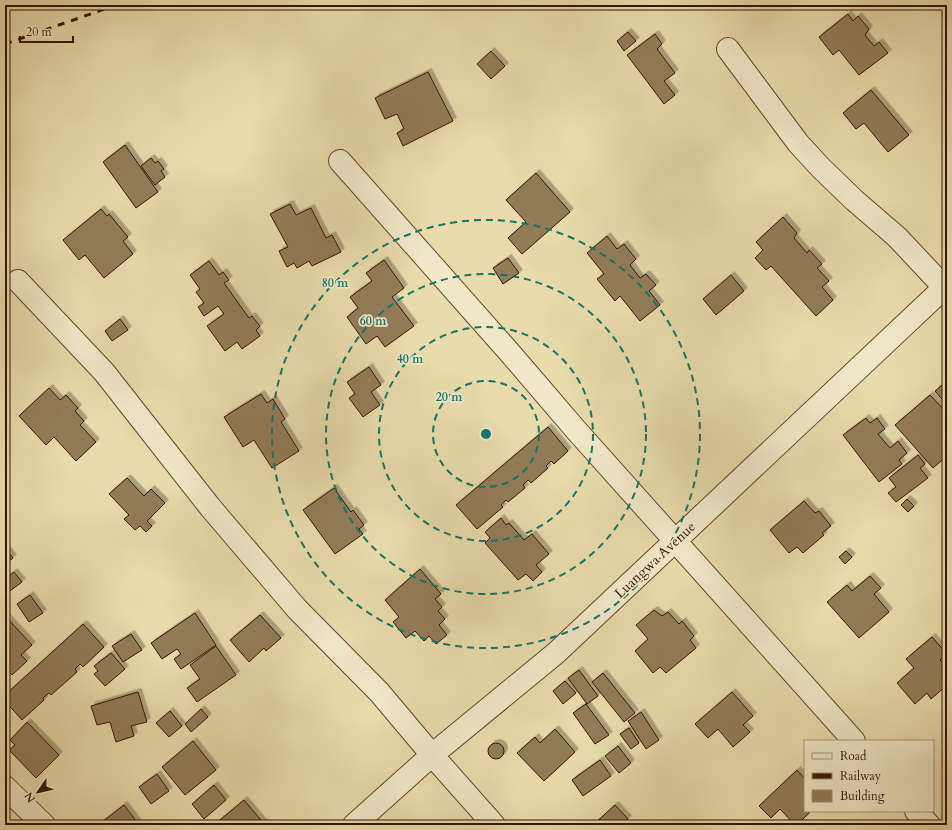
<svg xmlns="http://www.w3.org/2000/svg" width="952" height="830" viewBox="0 0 952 830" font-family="Cardo,serif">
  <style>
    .building { fill: #927b59; stroke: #331401; filter: url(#shadow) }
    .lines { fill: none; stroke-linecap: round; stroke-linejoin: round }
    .minor-casing { stroke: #60462c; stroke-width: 24 }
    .minor { stroke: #f1e8c8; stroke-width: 22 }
    .rail { stroke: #331401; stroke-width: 3; stroke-dasharray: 7 7; stroke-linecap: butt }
    .ring { fill: none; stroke: #0f766e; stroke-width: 2; stroke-dasharray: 7 5 }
    .labels { text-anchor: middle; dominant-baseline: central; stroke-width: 3.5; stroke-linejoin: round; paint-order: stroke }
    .street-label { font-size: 14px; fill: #331401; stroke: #f1e8c8 }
    .centre { fill: #0f766e; stroke: #f1e8c8; stroke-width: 2 }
    .ring-label { font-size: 12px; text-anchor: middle; font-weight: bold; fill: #0f766e; stroke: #f1e8c8; stroke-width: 3.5; stroke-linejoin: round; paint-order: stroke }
  </style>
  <defs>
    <filter id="shadow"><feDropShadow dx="3.5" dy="-3.5" stdDeviation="0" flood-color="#0004"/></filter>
  </defs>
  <rect width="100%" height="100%" fill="#e9dbab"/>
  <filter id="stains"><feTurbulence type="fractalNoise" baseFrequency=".005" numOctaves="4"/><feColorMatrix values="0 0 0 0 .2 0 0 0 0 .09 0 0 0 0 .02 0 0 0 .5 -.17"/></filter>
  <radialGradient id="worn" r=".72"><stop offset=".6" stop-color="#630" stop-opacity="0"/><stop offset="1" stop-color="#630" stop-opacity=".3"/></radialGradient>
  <g class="building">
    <path d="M848 14 853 21 858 16 869 29 865 35 874 46 879 42 888 53 859 75 839 50 833 55 819 37Z"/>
    <path d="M628 32 636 41 624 51 617 41Z"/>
    <path d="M655 34 662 44 657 49 675 73 664 81 675 95 664 104 627 55Z"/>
    <path d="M491 51 505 66 491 79 477 64Z"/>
    <path d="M428 72 453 121 403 146 397 133 404 129 397 114 385 119 375 98Z"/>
    <path d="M871 90 909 135 888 152 864 123 856 129 843 113Z"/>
    <path d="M125 145 158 192 136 208 103 162Z"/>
    <path d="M151 158 155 163 158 161 164 169 161 171 165 177 155 185 141 166Z"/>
    <path d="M536 173 570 212 522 254 508 238 526 222 506 200Z"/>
    <path d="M290 204 296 215 311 208 326 238 332 235 341 252 312 266 309 261 297 268 294 263 287 267 279 251 288 247 270 214Z"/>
    <path d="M101 209 107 216 109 214 128 237 123 241 133 254 104 278 85 255 79 260 63 240Z"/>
    <path d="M783 217 797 233 794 238 807 253 809 250 822 264 817 268 829 281 822 287 833 300 816 316 771 266 766 270 755 258 763 250 756 242Z"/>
    <path d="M607 236 617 249 624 244 636 259 630 265 640 278 646 274 656 285 649 291 660 305 640 321 620 296 615 301 597 279 604 274 587 253Z"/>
    <path d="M508 258 519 273 503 284 493 268Z"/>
    <path d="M384 260 404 288 392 297 414 326 385 347 377 336 366 344 347 317 358 308 350 297 372 281 366 273Z"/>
    <path d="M209 261 219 275 223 272 229 280 224 283 249 318 252 316 260 326 256 330 260 336 242 349 237 342 225 351 207 326 224 314 218 306 204 316 198 307 204 303 196 292 200 289 190 275Z"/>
    <path d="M731 275 744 291 716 315 703 299Z"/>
    <path d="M120 319 128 330 112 341 105 331Z"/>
    <path d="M369 367 381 385 371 392 380 405 363 417 349 398 355 394 347 382Z"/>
    <path d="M947 381V405L935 391Z"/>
    <path d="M49 388 60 400 66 395 78 408 75 411 84 421 80 425 96 442 76 461 54 437 46 445 19 416Z"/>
    <path d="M261 394 267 403 273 399 285 419 281 422 299 451 272 468 254 440 243 447 224 417Z"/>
    <path d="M930 395 947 413V450L944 452 947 456 933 468 895 425Z"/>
    <path d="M866 418 870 423 877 418 885 429 878 434 890 448 898 441 907 453 899 460 902 464 879 482 843 435Z"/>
    <path d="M548 427 568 451 554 464 551 461 546 466 548 468 531 483 528 480 523 485 525 488 508 502 506 500 501 505 503 507 477 529 456 505Z"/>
    <path d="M918 455 925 464 920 468 928 478 896 502 888 493 896 487 889 478Z"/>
    <path d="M127 478 144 496 151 489 165 503 147 521 152 526 146 532 140 526 135 530 124 519 129 515 109 494Z"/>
    <path d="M334 488 351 512 353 510 364 525 359 529 363 534 335 554 303 510Z"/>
    <path d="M907 499 914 506 908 512 901 505Z"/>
    <path d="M804 501 815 513 819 511 831 526 822 533 824 535 803 553 797 547 789 553 770 530Z"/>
    <path d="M501 518 506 525 509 523 524 540 532 534 549 554 536 565 542 572 533 581 526 574 518 580 485 543 490 538 485 532Z"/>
    <path d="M5 548 13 558 5 564Z"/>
    <path d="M846 551 852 557 845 564 839 557Z"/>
    <path d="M420 569 441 594 435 599 442 607 438 611 445 619 439 625 447 635 436 644 429 636 424 641 415 631 406 638 393 622 399 617 385 600Z"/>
    <path d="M14 572 22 582 7 593 5 591V579Z"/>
    <path d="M870 576 881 588 874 594 889 612 859 638 827 602 847 585 852 591Z"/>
    <path d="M30 595 43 613 29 622 17 604Z"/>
    <path d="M654 610 662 616 668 612 679 624 682 621 694 636 690 640 696 648 666 673 660 667 653 673 635 651 648 639 636 625Z"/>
    <path d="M195 613 216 645 181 669 174 659 181 654 177 649 162 659 151 643Z"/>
    <path d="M260 615 281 638 266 651 264 648 249 662 230 640Z"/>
    <path d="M5 616 32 645 21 655 27 661 12 675 5 668Z"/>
    <path d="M83 624 104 647 83 667 80 664 75 669 77 672 51 695 49 693 43 698 44 700 22 720 5 701V695Z"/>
    <path d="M131 634 142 650 123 662 112 646Z"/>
    <path d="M932 637 947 654 940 660 947 668V685L931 699 927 693 915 704 897 683 914 668 906 659Z"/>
    <path d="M216 646 236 675 197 702 187 688 200 679 190 665Z"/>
    <path d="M111 653 125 669 105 686 94 674 98 671 94 666Z"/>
    <path d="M579 670 598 696 587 704 568 678Z"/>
    <path d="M603 673 635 713 624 722 592 682Z"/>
    <path d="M565 681 576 693 563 704 553 691Z"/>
    <path d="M138 692 147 722 131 726 134 736 116 742 110 722 97 725 91 706Z"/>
    <path d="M732 692 753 716 743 725 750 732 733 747 718 729 708 738 695 724Z"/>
    <path d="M586 704 609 735 595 744 573 713Z"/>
    <path d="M201 709 208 717 191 732 185 724Z"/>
    <path d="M170 711 182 726 169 737 156 723Z"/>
    <path d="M641 712 659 740 646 749 628 721Z"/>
    <path d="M27 722 59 755 36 778 9 750 15 745 10 740Z"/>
    <path d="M629 728 639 743 631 749 620 734Z"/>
    <path d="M555 729 575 752 544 781 517 753 535 737 540 743Z"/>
    <path d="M193 741 216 770 185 795 162 767Z"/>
    <circle cx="496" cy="751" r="8"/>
    <path d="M618 746 631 763 619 773 605 756Z"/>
    <path d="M600 760 611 776 583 796 572 780Z"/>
    <path d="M797 770 805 779V811H811L797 825H795L780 809 771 818 759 806Z"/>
    <path d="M157 774 169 791 151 804 139 787Z"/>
    <path d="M214 785 226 800 204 819 192 804Z"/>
    <path d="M244 800 265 825H214Z"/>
    <path d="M124 805 139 825H98Z"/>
    <path d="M615 805 628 819 621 825H593Z"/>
  </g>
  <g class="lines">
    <defs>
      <g id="minor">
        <path d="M728 49 798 143 820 167 854 200 897 237 944 287"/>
        <path d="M340 161 510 353 576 430 854 741"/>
        <path d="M18 281 104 372 210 507 297 609 379 692 432 755 494 825"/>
        <path d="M5 787 44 825"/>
        <path d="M916 811 929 825"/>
        <path d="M354 825 432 755 556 653 947 285"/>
      </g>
    </defs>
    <use href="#minor" class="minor-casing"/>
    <use href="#minor" class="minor"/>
    <path class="rail" d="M5 44 116 5"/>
  </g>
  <g class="ring">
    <circle cx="486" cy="434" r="53"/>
    <circle cx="486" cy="434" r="107"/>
    <circle cx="486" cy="434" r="160"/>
    <circle cx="486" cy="434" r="214"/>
  </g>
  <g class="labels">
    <g class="street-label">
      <text transform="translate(655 560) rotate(-43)">Luangwa Avenue</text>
    </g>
  </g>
  <circle cx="486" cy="434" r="6" class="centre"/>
  <g class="ring-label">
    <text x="335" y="287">80 m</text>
    <text x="373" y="325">60 m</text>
    <text x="410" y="363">40 m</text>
    <text x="449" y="401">20 m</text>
  </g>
  <rect width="952" height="830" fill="none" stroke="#e9dbab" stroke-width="20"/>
  <rect x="6" y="6" width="940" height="818" fill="none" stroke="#331401" stroke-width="2"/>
  <rect x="10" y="10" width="932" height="810" fill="none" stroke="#331401"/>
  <rect x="804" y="740" width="130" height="72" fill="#f1e8c8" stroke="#a59378"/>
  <rect x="812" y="753" width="20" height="6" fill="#f1e8c8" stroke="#a59378"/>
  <text x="840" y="760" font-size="12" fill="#331401">Road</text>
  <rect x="812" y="773" width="20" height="6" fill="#331401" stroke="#a59378"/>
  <text x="840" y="780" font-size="12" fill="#331401">Railway</text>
  <rect x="812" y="790" width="20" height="12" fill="#927b59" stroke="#a59378"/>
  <text x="840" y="800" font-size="12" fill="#331401">Building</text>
  <g transform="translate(38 792) rotate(236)" stroke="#f1e8c8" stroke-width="3" paint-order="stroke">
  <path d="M0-3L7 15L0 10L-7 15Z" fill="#331401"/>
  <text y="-6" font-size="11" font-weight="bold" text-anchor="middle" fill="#331401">N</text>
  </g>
  <path d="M20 36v6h53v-6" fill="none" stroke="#331401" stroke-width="2"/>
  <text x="26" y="36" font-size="12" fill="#331401" stroke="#f1e8c8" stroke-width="3" paint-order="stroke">20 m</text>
  <rect width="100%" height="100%" filter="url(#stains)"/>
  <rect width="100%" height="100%" fill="url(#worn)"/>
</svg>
